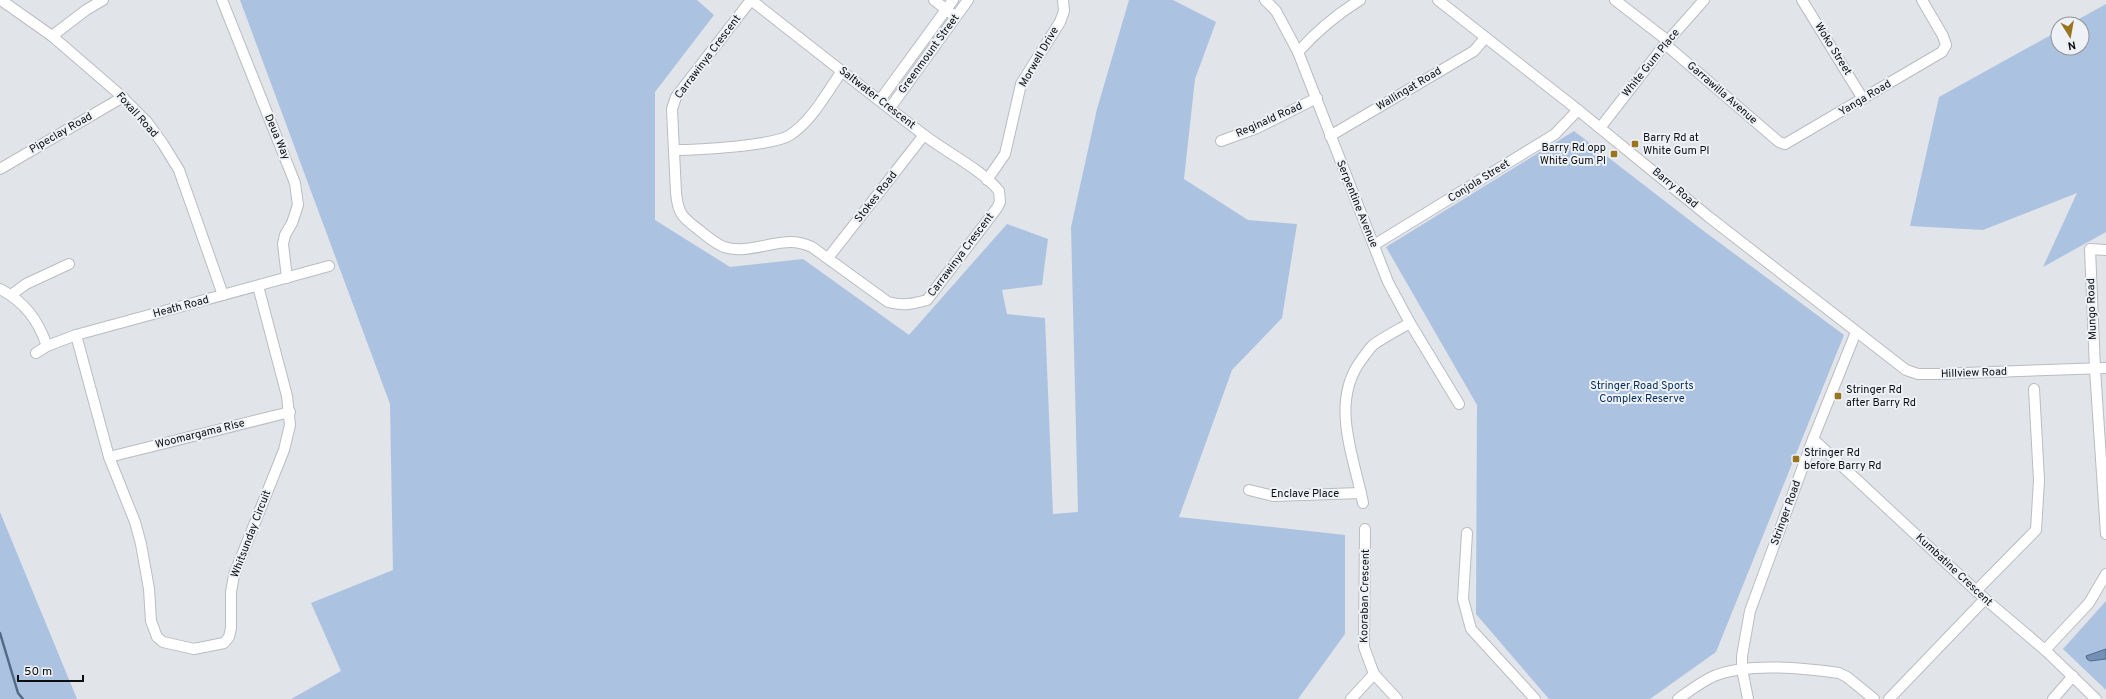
<svg xmlns="http://www.w3.org/2000/svg" width="2106" height="699" viewBox="0 0 2106 699" font-family="Overpass,sans-serif">
  <style>
    .green { fill: #acc2e1 }
    .water { fill: #7390b7; stroke: #546985 }
    .lines { fill: none; stroke-linecap: round; stroke-linejoin: round }
    .stream { stroke: #546985; stroke-width: 2.5 }
    .minor-casing { stroke: #b9bcc1; stroke-width: 12 }
    .minor { stroke: #fff; stroke-width: 10 }
    .poi-dot { fill: #9b7420; stroke: #eef2f6; stroke-width: 1.5 }
    .labels { text-anchor: middle; dominant-baseline: central; stroke-width: 4; stroke-linejoin: round; paint-order: stroke }
    .street-label { font-size: 11px; fill: #0d0e10; stroke: #eef2f6 }
    .poi-label { font-size: 11px; fill: #0d0e10; stroke: #eef2f6; text-anchor: start }
    .park-label { font-size: 11px; fill: #032b5c; stroke: #eef2f6 }
  </style>
  <rect width="100%" height="100%" fill="#e1e4e9"/>
  <g class="green">
    <path d="M240 0H697L714 15 655 92V220L730 267 803 259 909 335 1007 224 1048 239 1042 285 1002 290 1007 314 1045 318 1053 514 1078 512 1071 227 1097 109 1129 0H1173L1216 22 1195 79 1184 179 1248 220 1297 224 1282 318 1232 370 1179 517 1345 535V634L1298 699H291L341 671 311 603 393 570 390 404Z"/>
    <path d="M2106 4V232L2043 267 2077 193 1983 230 1910 226 1939 97 2058 31V48H2082V24H2070Z"/>
    <path d="M1574 131 1701 229 1844 335 1716 652 1650 699H1549L1476 614 1477 405 1386 247Z"/>
    <path d="M0 512 77 699H0Z"/>
    <path d="M2106 601V690L2063 649Z"/>
  </g>
  <path class="water" d="M2106 649V659L2090 661 2087 659 2086 656Z"/>
  <g class="lines">
    <path class="stream" d="M0 633 18 693 23 699"/>
    <defs>
      <g id="minor">
        <path d="M1 0 52 36 118 93 147 122 163 144 179 170 223 295"/>
        <path d="M222 0 295 183 298 205 292 223 285 235 283 244 287 278"/>
        <path d="M751 0C809 45 866 91 924 135 946 152 984 171 999 191L1000 202 997 208 927 300C913 304 903 306 888 302L812 247C805 244 798 242 791 242 769 242 745 254 724 247 714 243 707 236 699 230 682 217 678 214 676 193L672 109 676 97 751 0"/>
        <path d="M934 0 952 14"/>
        <path d="M1265 0 1276 11 1298 52 1388 282 1410 323 1459 404"/>
        <path d="M1438 0 1578 110 1709 217 1906 370 1918 374H1936L2106 368"/>
        <path d="M1615 0 1668 41"/>
        <path d="M1802 0 1863 99"/>
        <path d="M52 36 86 10 103 0"/>
        <path d="M1665 44 1779 142 1785 144 1942 52 1946 45 1943 36 1922 0"/>
        <path d="M1298 52C1316 32 1337 14 1360 0"/>
        <path d="M880 100 953 0"/>
        <path d="M890 108 968 0"/>
        <path d="M1600 128 1665 44 1704 0"/>
        <path d="M1330 136 1474 51 1485 38"/>
        <path d="M1221 141 1257 128 1317 98"/>
        <path d="M674 150C697 150 773 146 790 135 812 121 827 92 842 71"/>
        <path d="M0 169 123 97"/>
        <path d="M987 180 1005 154 1021 84 1060 22 1064 11 1063 0"/>
        <path d="M1374 245 1555 134 1578 110"/>
        <path d="M2106 250 2090 249 2095 369 2106 534"/>
        <path d="M828 258 924 135"/>
        <path d="M0 289C25 302 38 320 47 346"/>
        <path d="M11 295 26 284 69 264"/>
        <path d="M76 335 109 457 135 522 141 544 149 589 151 621 157 637 163 642 194 649 224 643 229 637 231 628V592L234 575 284 450 290 425 287 396 258 286"/>
        <path d="M36 353 47 346 76 335 329 266"/>
        <path d="M1813 439 1985 599 2045 650 2096 699"/>
        <path d="M109 457 290 412"/>
        <path d="M1249 490 1273 496 1361 493"/>
        <path d="M1363 503C1354 456 1329 402 1362 359 1365 355 1369 349 1373 345 1384 337 1398 330 1410 323"/>
        <path d="M1365 529 1364 647 1374 674 1397 699"/>
        <path d="M1467 533 1463 599 1471 629 1535 699"/>
        <path d="M1976 591 2036 530 2039 480 2034 389"/>
        <path d="M2045 650 2089 603 2106 574"/>
        <path d="M1351 699 1374 674"/>
        <path d="M1678 699C1689 691 1701 682 1714 676 1748 662 1804 668 1839 673L1847 677 1874 699"/>
        <path d="M1748 699 1742 669V656L1750 611 1813 439 1856 332"/>
        <path d="M1889 699 1985 599"/>
        <path d="M2053 699 2073 676"/>
      </g>
    </defs>
    <use href="#minor" class="minor-casing"/>
    <use href="#minor" class="minor"/>
  </g>
  <g class="poi-dot">
    <rect x="1631" y="140" width="8" height="8" rx="2"/>
    <rect x="1610" y="150" width="8" height="8" rx="2"/>
    <rect x="1834" y="392" width="8" height="8" rx="2"/>
    <rect x="1792" y="455" width="8" height="8" rx="2"/>
  </g>
  <g class="labels">
    <g class="street-label">
      <text transform="translate(1833 49) rotate(58)">Woko Street</text>
      <text transform="translate(929 54) rotate(-54)">Greenmount Street</text>
      <text transform="translate(708 57) rotate(-53)">Carrawinya Crescent</text>
      <text transform="translate(1039 57) rotate(-60)">Morwell Drive</text>
      <text transform="translate(1651 63) rotate(-51)">White Gum Place</text>
      <text transform="translate(1409 89) rotate(-31)">Wallingat Road</text>
      <text transform="translate(1722 93) rotate(41)">Garrawilla Avenue</text>
      <text transform="translate(877 98) rotate(38)">Saltwater Crescent</text>
      <text transform="translate(1865 98) rotate(-31)">Yanga Road</text>
      <text transform="translate(137 115) rotate(48)">Foxall Road</text>
      <text transform="translate(1269 120) rotate(-24)">Reginald Road</text>
      <text transform="translate(61 133) rotate(-30)">Pipeclay Road</text>
      <text transform="translate(277 137) rotate(67)">Deua Way</text>
      <text transform="translate(1479 181) rotate(-32)">Conjola Street</text>
      <text transform="translate(1675 188) rotate(40)">Barry Road</text>
      <text transform="translate(876 197) rotate(-52)">Stokes Road</text>
      <text transform="translate(1357 204) rotate(68)">Serpentine Avenue</text>
      <text transform="translate(961 255) rotate(-53)">Carrawinya Crescent</text>
      <text transform="translate(181 307) rotate(-15)">Heath Road</text>
      <text transform="translate(2092 309) rotate(-92)">Mungo Road</text>
      <text transform="translate(1974 373) rotate(-2)">Hillview Road</text>
      <text transform="translate(200 434) rotate(-14)">Woomargama Rise</text>
      <text x="1305" y="494">Enclave Place</text>
      <text transform="translate(1786 513) rotate(-70)">Stringer Road</text>
      <text transform="translate(251 534) rotate(-69)">Whitsunday Circuit</text>
      <text transform="translate(1954 570) rotate(43)">Kumbatine Crescent</text>
      <text transform="translate(1365 596) rotate(-89)">Kooraban Crescent</text>
    </g>
    <g class="poi-label">
      <text x="1643" y="138">Barry Rd at<tspan x="1643" dy="13">White Gum Pl</tspan></text>
      <text x="1606" y="148" text-anchor="end">Barry Rd opp<tspan x="1606" dy="13">White Gum Pl</tspan></text>
      <text x="1846" y="390">Stringer Rd<tspan x="1846" dy="13">after Barry Rd</tspan></text>
      <text x="1804" y="453">Stringer Rd<tspan x="1804" dy="13">before Barry Rd</tspan></text>
    </g>
    <g class="park-label">
      <text x="1642" y="386">Stringer Road Sports<tspan x="1642" dy="13">Complex Reserve</tspan></text>
    </g>
  </g>
  <g transform="translate(2070 36) rotate(169)"><circle r="19" fill="#eef2f6" stroke="#94979a"/>
  <path d="M0-3L7 15L0 10L-7 15Z" fill="#9b7420"/>
  <text y="-6" font-size="11" font-weight="bold" text-anchor="middle" fill="#0d0e10">N</text>
  </g>
  <path d="M18 675v6h65v-6" fill="none" stroke="#0d0e10" stroke-width="2"/>
  <text x="24" y="675" font-size="12" fill="#0d0e10" stroke="#eef2f6" stroke-width="3" paint-order="stroke">50 m</text>
</svg>
